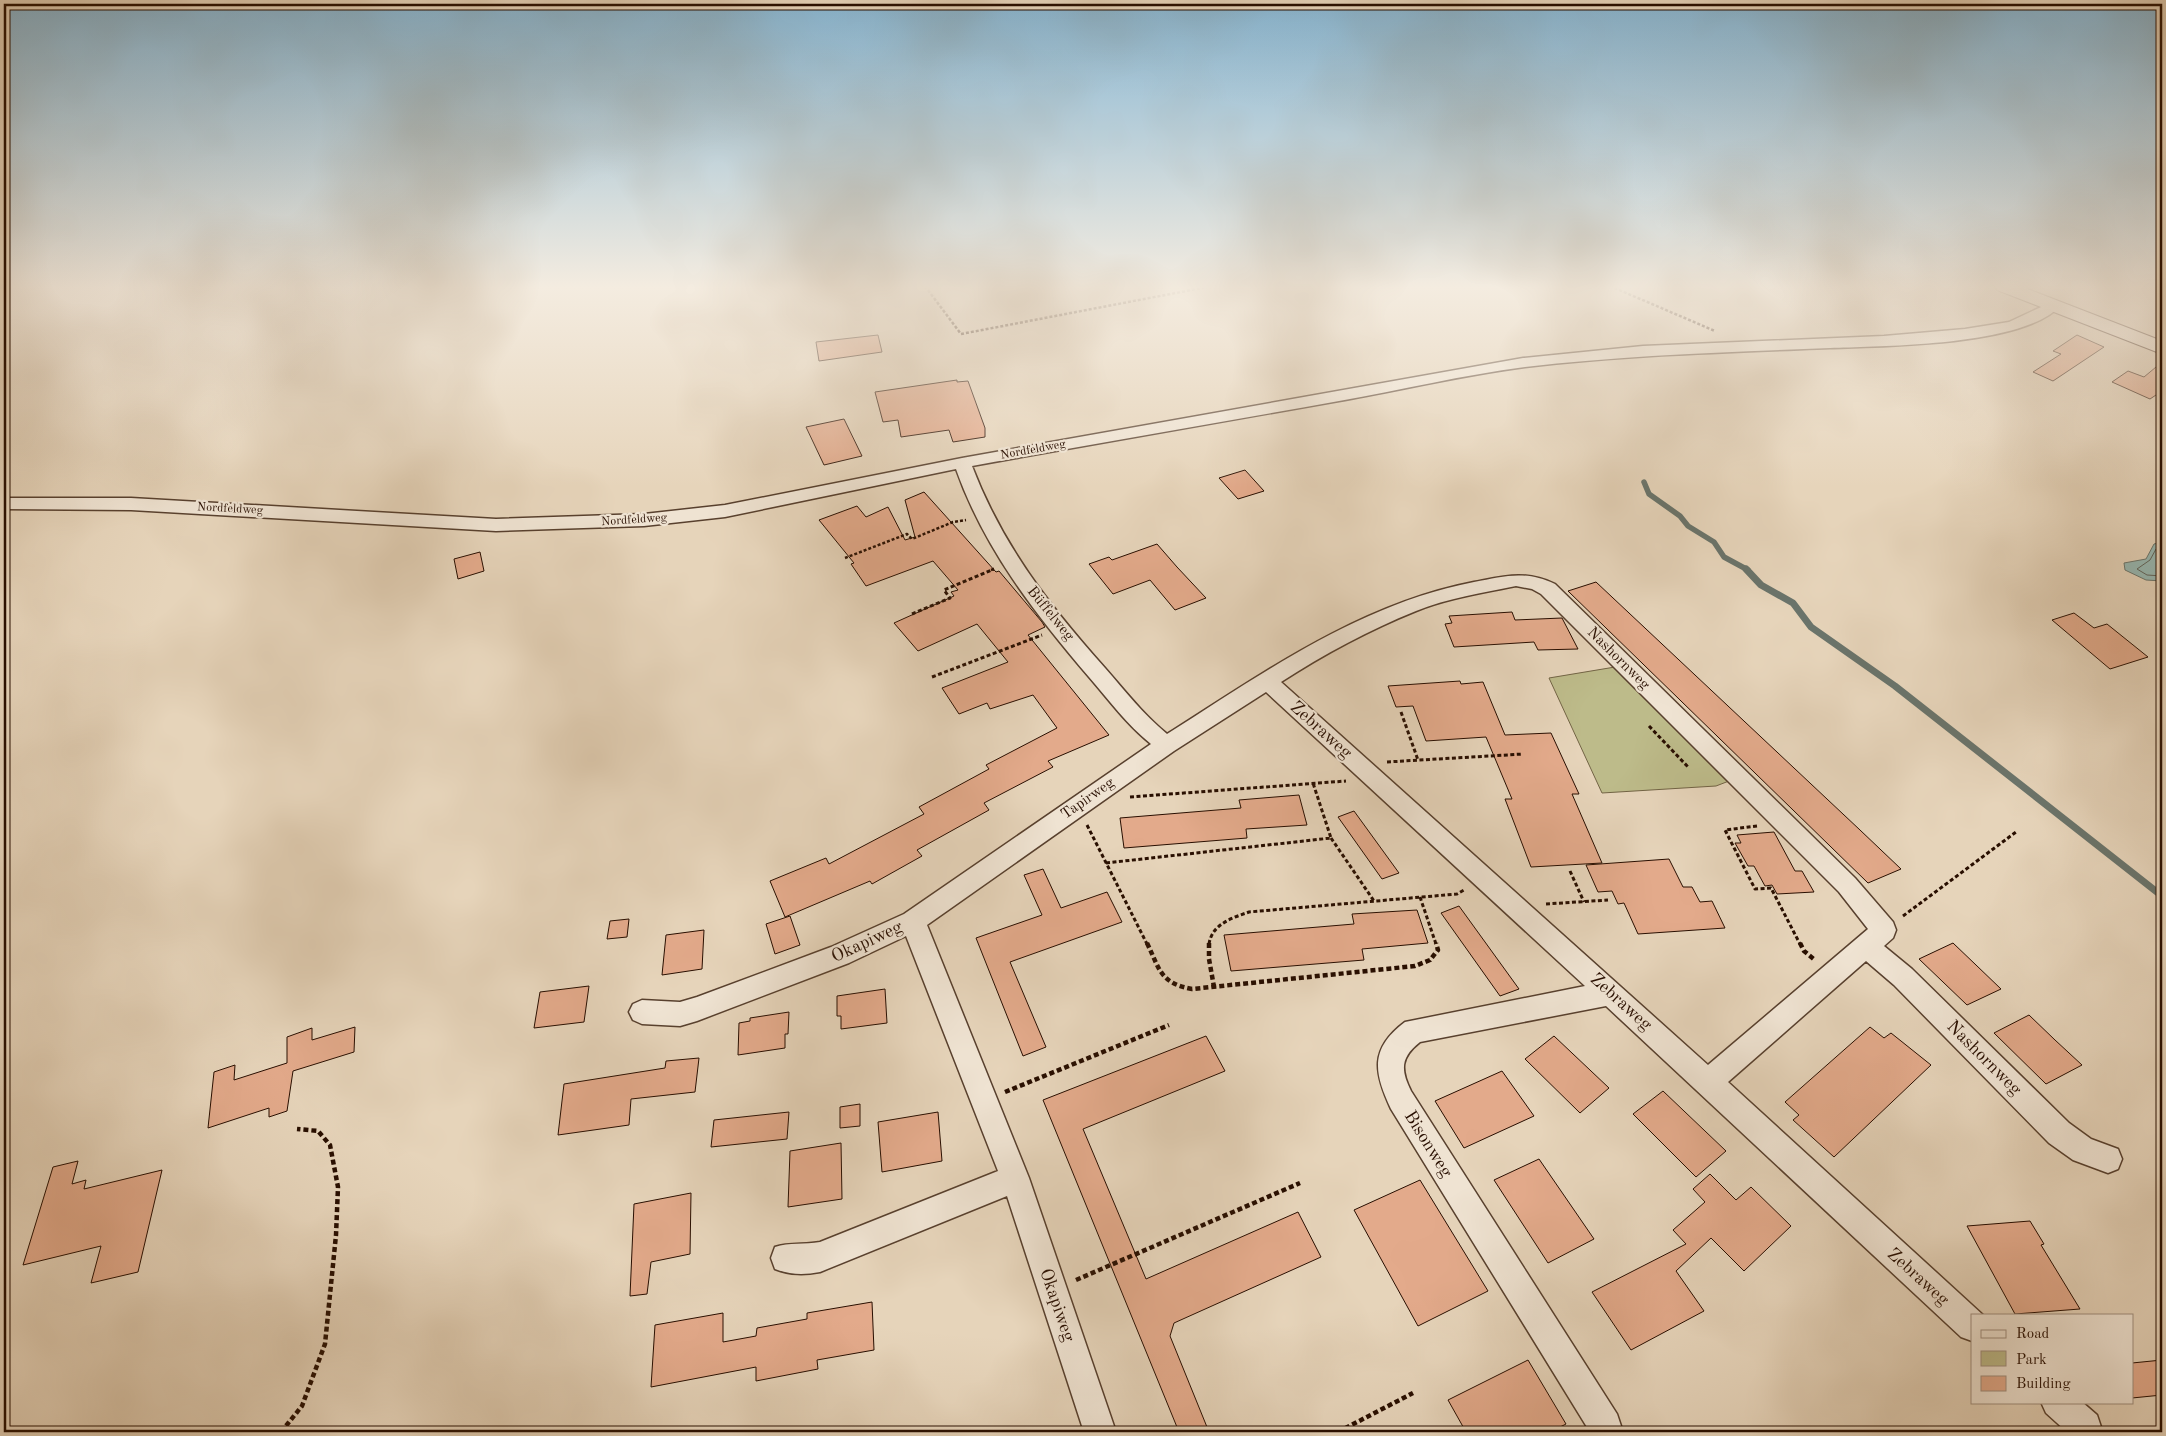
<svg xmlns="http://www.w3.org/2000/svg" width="2166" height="1436" viewBox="0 0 2166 1436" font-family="'Old Standard TT',serif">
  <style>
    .green { fill: #bdbb8a; stroke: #726445 }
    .water { fill: #96b8b3; stroke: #6a746b }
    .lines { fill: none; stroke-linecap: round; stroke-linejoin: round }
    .shore { stroke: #5f635a; stroke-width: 1 }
    .stream-far1 { stroke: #6a746b; stroke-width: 5.5 }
    .stream { stroke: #6a746b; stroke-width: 7 }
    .building { fill: #e3aa8b; stroke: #280e00 }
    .street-casing { stroke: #58402e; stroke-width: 3 }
    .secondary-casing { stroke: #280e00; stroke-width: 2 }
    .path-far2 { stroke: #280e00; stroke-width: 2.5; stroke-dasharray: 3 2; stroke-linecap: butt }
    .path-far1 { stroke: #280e00; stroke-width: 3; stroke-dasharray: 4 2.5; stroke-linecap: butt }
    .path { stroke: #280e00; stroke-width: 4.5; stroke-dasharray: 5 3; stroke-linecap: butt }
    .street { fill: #efe3d2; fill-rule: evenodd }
    .secondary { fill: #efe3d2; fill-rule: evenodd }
    .labels { text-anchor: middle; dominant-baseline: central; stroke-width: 4.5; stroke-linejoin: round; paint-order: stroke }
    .far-street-label { font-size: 12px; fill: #280e00; stroke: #efe3d2 }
    .street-label { font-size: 15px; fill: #280e00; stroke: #efe3d2 }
    .near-street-label { font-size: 18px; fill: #280e00; stroke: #efe3d2 }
  </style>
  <rect width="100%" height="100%" fill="#e6d4ba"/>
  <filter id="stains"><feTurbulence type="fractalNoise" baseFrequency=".004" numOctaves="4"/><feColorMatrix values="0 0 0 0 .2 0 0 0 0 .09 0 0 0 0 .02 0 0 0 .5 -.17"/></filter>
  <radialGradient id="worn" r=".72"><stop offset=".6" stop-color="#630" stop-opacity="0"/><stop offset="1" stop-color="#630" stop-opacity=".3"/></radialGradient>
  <path class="green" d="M1615 667 1729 781 1716 786 1602 793 1549 678Z"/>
  <path class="water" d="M2162 542V581L2146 580 2125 570 2124 563 2146 559 2154 544Z"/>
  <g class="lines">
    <path class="shore" d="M2162 547 2156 549 2150 560 2137 569 2147 575 2162 576"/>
    <path class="stream-far1" d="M1644 482 1649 494 1680 516 1688 526 1714 542 1724 557 1748 570"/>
    <path class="stream" d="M1746 569 1761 585 1793 603 1811 627 1895 686 2162 896"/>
  </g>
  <g class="building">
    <path d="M878 335 882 352 819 361 816 342Z"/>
    <path d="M2077 335 2104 347 2053 381 2033 372 2061 354 2053 351Z"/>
    <path d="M2162 362V391L2150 399 2112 382 2128 371 2144 377Z"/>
    <path d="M957 380V382L968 381 985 428V437L953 442 949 430 901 437 898 420 883 422 875 392Z"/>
    <path d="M844 419 862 456 824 465 806 427Z"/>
    <path d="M1245 470 1264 491 1238 499 1219 478Z"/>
    <path d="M924 492 996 572 999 571 1042 622 1045 627 1028 635 1109 735 1048 761 1053 767 984 803 989 810 917 850 922 856 872 884 870 881 785 917 770 881 826 858 829 864 924 814 919 807 989 769 986 765 1057 728 1033 695 990 709 987 703 959 714 942 688 1008 662 977 624 918 651 894 623 954 596 951 592 958 590 933 561 866 586 851 564 854 563 819 520 857 506 866 517 888 507 905 540 915 537 905 500Z"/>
    <path d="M1157 544 1177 567 1206 598 1175 610 1150 580 1113 594 1089 564 1109 557 1112 560Z"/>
    <path d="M480 552 484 571 458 579 454 559Z"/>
    <path d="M1596 582 1860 830 1901 869 1868 883 1568 591Z"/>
    <path d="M1512 612 1515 620 1562 618 1578 649 1538 650 1534 642 1454 647 1445 624 1452 623 1449 616Z"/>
    <path d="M2074 613 2094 628 2107 624 2148 657 2110 669 2052 620Z"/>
    <path d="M1460 681 1461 684 1483 682 1505 735 1551 733 1579 794H1572L1602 863 1531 867 1505 799H1512L1486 737 1426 741 1413 706 1396 707 1388 686Z"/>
    <path d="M1299 795 1307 825 1246 829 1247 838 1124 848 1120 818 1241 808 1239 800Z"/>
    <path d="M1354 811 1399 873 1382 879 1338 817Z"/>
    <path d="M1774 832 1795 871H1802L1814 892 1777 894 1772 885 1765 886 1754 866H1748L1735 843H1741L1737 835Z"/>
    <path d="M1669 859 1683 887H1692L1700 902 1712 901 1725 928 1638 934 1624 903 1618 904 1612 891 1598 892 1586 865Z"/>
    <path d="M1043 869 1061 908 1107 892 1122 922 1010 962 1046 1047 1023 1056 976 938 1042 915 1024 875Z"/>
    <path d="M1459 906 1519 989 1500 996 1441 913Z"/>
    <path d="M1417 910 1428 943 1362 949 1364 960 1231 971 1224 935 1354 924 1352 914Z"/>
    <path d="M790 916 800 945 775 954 766 924Z"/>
    <path d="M629 919 627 937 607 939 610 921Z"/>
    <path d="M704 930 702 969 662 975 666 935Z"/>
    <path d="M1953 943 1976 965 2001 989 1967 1005 1919 959Z"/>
    <path d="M589 986 584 1022 534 1028 540 992Z"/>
    <path d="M885 989 887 1023 841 1029V1016H837V996Z"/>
    <path d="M789 1012 788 1034H785V1048L738 1055 739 1023 750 1021V1018Z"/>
    <path d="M2029 1015 2055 1040 2082 1065 2046 1084 1994 1033Z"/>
    <path d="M355 1027 354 1052 293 1071 287 1111 269 1117V1108L208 1128 214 1072 235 1065 234 1080 287 1063V1037L312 1028V1040Z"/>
    <path d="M1870 1027 1884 1038 1891 1033 1931 1065 1834 1157 1793 1120 1799 1115 1785 1102Z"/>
    <path d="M1206 1036 1225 1071 1083 1129 1146 1279 1298 1212 1321 1257 1174 1323 1170 1336 1209 1432H1179L1043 1100Z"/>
    <path d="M1554 1036 1609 1088 1580 1113 1525 1059Z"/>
    <path d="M699 1058 695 1092 631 1099 629 1125 558 1135 564 1084 665 1068 666 1061Z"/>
    <path d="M1502 1071 1534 1116 1464 1148 1435 1101Z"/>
    <path d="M1663 1091 1726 1151 1696 1177 1633 1114Z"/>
    <path d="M860 1104V1126L840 1128V1107Z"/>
    <path d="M789 1112 787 1139 711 1147 714 1120Z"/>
    <path d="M938 1112 942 1161 882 1172 878 1122Z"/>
    <path d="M841 1143 842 1199 788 1207 790 1151Z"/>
    <path d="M1539 1159 1594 1239 1548 1263 1494 1180Z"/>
    <path d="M78 1161 72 1184 86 1180 84 1189 162 1170 138 1272 91 1283 101 1246 23 1265 53 1167Z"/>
    <path d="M1710 1174 1736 1200 1751 1187 1791 1226 1744 1271 1711 1238 1676 1271 1704 1311 1631 1350 1592 1292 1686 1244 1673 1230 1705 1202 1693 1189Z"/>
    <path d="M1420 1180 1488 1291 1418 1326 1354 1210Z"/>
    <path d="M691 1193 690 1254 651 1262 647 1294 630 1296 634 1204Z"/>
    <path d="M2030 1221 2044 1244 2041 1245 2080 1309 2015 1314 1967 1226Z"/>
    <path d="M872 1302 874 1350 817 1360 818 1369 756 1381V1367L651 1387 655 1325 723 1313V1342L756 1336 757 1328 807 1319V1313Z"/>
    <path d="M1528 1360 1566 1424 1550 1432H1466L1448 1400Z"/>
    <path d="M2162 1360V1395L2132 1398V1363Z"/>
  </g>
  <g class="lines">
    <defs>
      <g id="street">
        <path d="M2054 301 2061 305C2025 346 1884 346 1830 348 1728 352 1626 355 1525 367 1463 375 1401 390 1339 401 1216 423 1094 444 972 466 1002 545 1049 605 1105 668 1125 691 1143 714 1167 734 1263 673 1360 604 1474 582 1505 576 1525 570 1555 584L1855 878 1893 922 1896 930 1893 938 1884 946 1912 969 2069 1123 2091 1139 2118 1149 2122 1159 2118 1169 2108 1173 2073 1160 2049 1143 1894 985 1866 961 1728 1082 1983 1315H1972V1341L1961 1337 1606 1006 1420 1042C1401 1057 1400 1069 1411 1091L1617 1414 1621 1426 1619 1432H1590L1391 1109C1374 1073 1369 1049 1405 1022L1585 986 1266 692 1174 751 927 925 1029 1178 1116 1432H1084L1007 1196 820 1272C804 1275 791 1275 775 1269L771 1258 775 1247C789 1242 805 1245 820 1242L998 1171 906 936 849 963 697 1021 680 1026 642 1024 633 1020 629 1012 633 1004 642 1000 680 1002 697 997 831 947 904 914 1151 744C1127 725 1109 700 1089 677 1035 614 984 548 956 469L725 517 644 526 496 531 131 510 4 509V498H131L496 519 644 514 725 505 962 458 1523 358 1643 346 1884 336 1965 329 2009 322ZM1516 586 1532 589 1541 594 1839 892 1868 929 1708 1065 1281 682C1324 654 1369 630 1416 611 1448 598 1483 593 1516 586Z"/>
        <path d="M2041 1402H2082L2097 1415 2101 1427 2099 1432H2067L2046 1413Z"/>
      </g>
      <path id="secondary" d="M1995 286H2020L2162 341V354L1997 290Z"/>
    </defs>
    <use href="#street" class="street-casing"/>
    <use href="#secondary" class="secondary-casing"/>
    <g class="path-far2">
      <path d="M925 286 961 334 1212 286"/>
      <path d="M1610 286 1715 331"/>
      <path d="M845 558 907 534 912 539 953 522 966 520"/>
      <path d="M991 570 994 569"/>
    </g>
    <g class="path-far1">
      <path d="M912 614 950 598 944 590 994 569"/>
      <path d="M932 677 1042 635"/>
      <path d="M1401 712 1418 760"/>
      <path d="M1649 726 1689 768"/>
      <path d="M1387 762 1523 754"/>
      <path d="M1130 797 1346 781"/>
      <path d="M1087 825 1147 944"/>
      <path d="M1757 826 1725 830 1755 889 1771 888 1800 944"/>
      <path d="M1331 838 1374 901"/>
      <path d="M1106 863 1331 838 1313 783"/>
      <path d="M1570 871 1584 902"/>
      <path d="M1420 897 1436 944"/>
      <path d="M1546 904 1608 900"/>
      <path d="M1903 916 2016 832"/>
      <path d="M1209 944C1212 924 1232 918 1249 912L1457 894 1464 890"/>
    </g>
    <g class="path">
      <path d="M1147 943C1160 970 1160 983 1192 989L1415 966 1430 960 1438 950 1436 943"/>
      <path d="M1209 943V959L1214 987"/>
      <path d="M1800 943 1804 951 1815 960"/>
      <path d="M1005 1092 1169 1025"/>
      <path d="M1076 1280 1300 1183"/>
      <path d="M281 1432 302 1406 325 1344 336 1235 338 1187 330 1145 318 1131 297 1129"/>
      <path d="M1338 1432 1413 1393"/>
    </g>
    <use href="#street" class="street"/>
    <use href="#secondary" class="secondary"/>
  </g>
  <linearGradient id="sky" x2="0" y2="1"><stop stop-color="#87b6d3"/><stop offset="0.59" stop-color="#f4ece0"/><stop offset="1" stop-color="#f4ece0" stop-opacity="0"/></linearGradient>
  <rect width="2166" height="487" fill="url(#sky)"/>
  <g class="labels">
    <g class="far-street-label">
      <text transform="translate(1033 450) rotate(-10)">Nordfeldweg</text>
      <text transform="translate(230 509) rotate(3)">Nordfeldweg</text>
      <text transform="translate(634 520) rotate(-4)">Nordfeldweg</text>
    </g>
    <g class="street-label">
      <text transform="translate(1050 614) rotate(51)">Büffelweg</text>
      <text transform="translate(1618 659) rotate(45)">Nashornweg</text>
      <text transform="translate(1088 799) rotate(-35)">Tapirweg</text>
    </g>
    <g class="near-street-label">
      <text transform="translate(1321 730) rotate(42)">Zebraweg</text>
      <text transform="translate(867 942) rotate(-25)">Okapiweg</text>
      <text transform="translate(1621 1002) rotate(42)">Zebraweg</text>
      <text transform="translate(1984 1058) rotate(45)">Nashornweg</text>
      <text transform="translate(1428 1144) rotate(58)">Bisonweg</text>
      <text transform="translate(1918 1277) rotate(42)">Zebraweg</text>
      <text transform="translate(1057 1305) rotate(71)">Okapiweg</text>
    </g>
  </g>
  <rect width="2166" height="1436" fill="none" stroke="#e6d4ba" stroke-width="20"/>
  <rect x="5" y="5" width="2156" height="1426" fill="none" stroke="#280e00" stroke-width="2.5"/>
  <rect x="10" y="10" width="2146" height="1416" fill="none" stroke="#280e00"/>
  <rect x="1971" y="1314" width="162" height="90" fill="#efe3d2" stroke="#9f8e7e"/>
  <rect x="1981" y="1330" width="25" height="8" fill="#efe3d2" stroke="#9f8e7e"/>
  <text x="2016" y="1338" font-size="15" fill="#280e00">Road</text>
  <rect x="1981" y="1351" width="25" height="15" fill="#bdbb8a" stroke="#9f8e7e"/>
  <text x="2016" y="1364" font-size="15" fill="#280e00">Park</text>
  <rect x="1981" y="1376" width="25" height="15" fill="#e3aa8b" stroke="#9f8e7e"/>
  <text x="2016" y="1388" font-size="15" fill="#280e00">Building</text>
  <rect width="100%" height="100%" filter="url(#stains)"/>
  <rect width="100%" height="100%" fill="url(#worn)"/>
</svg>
